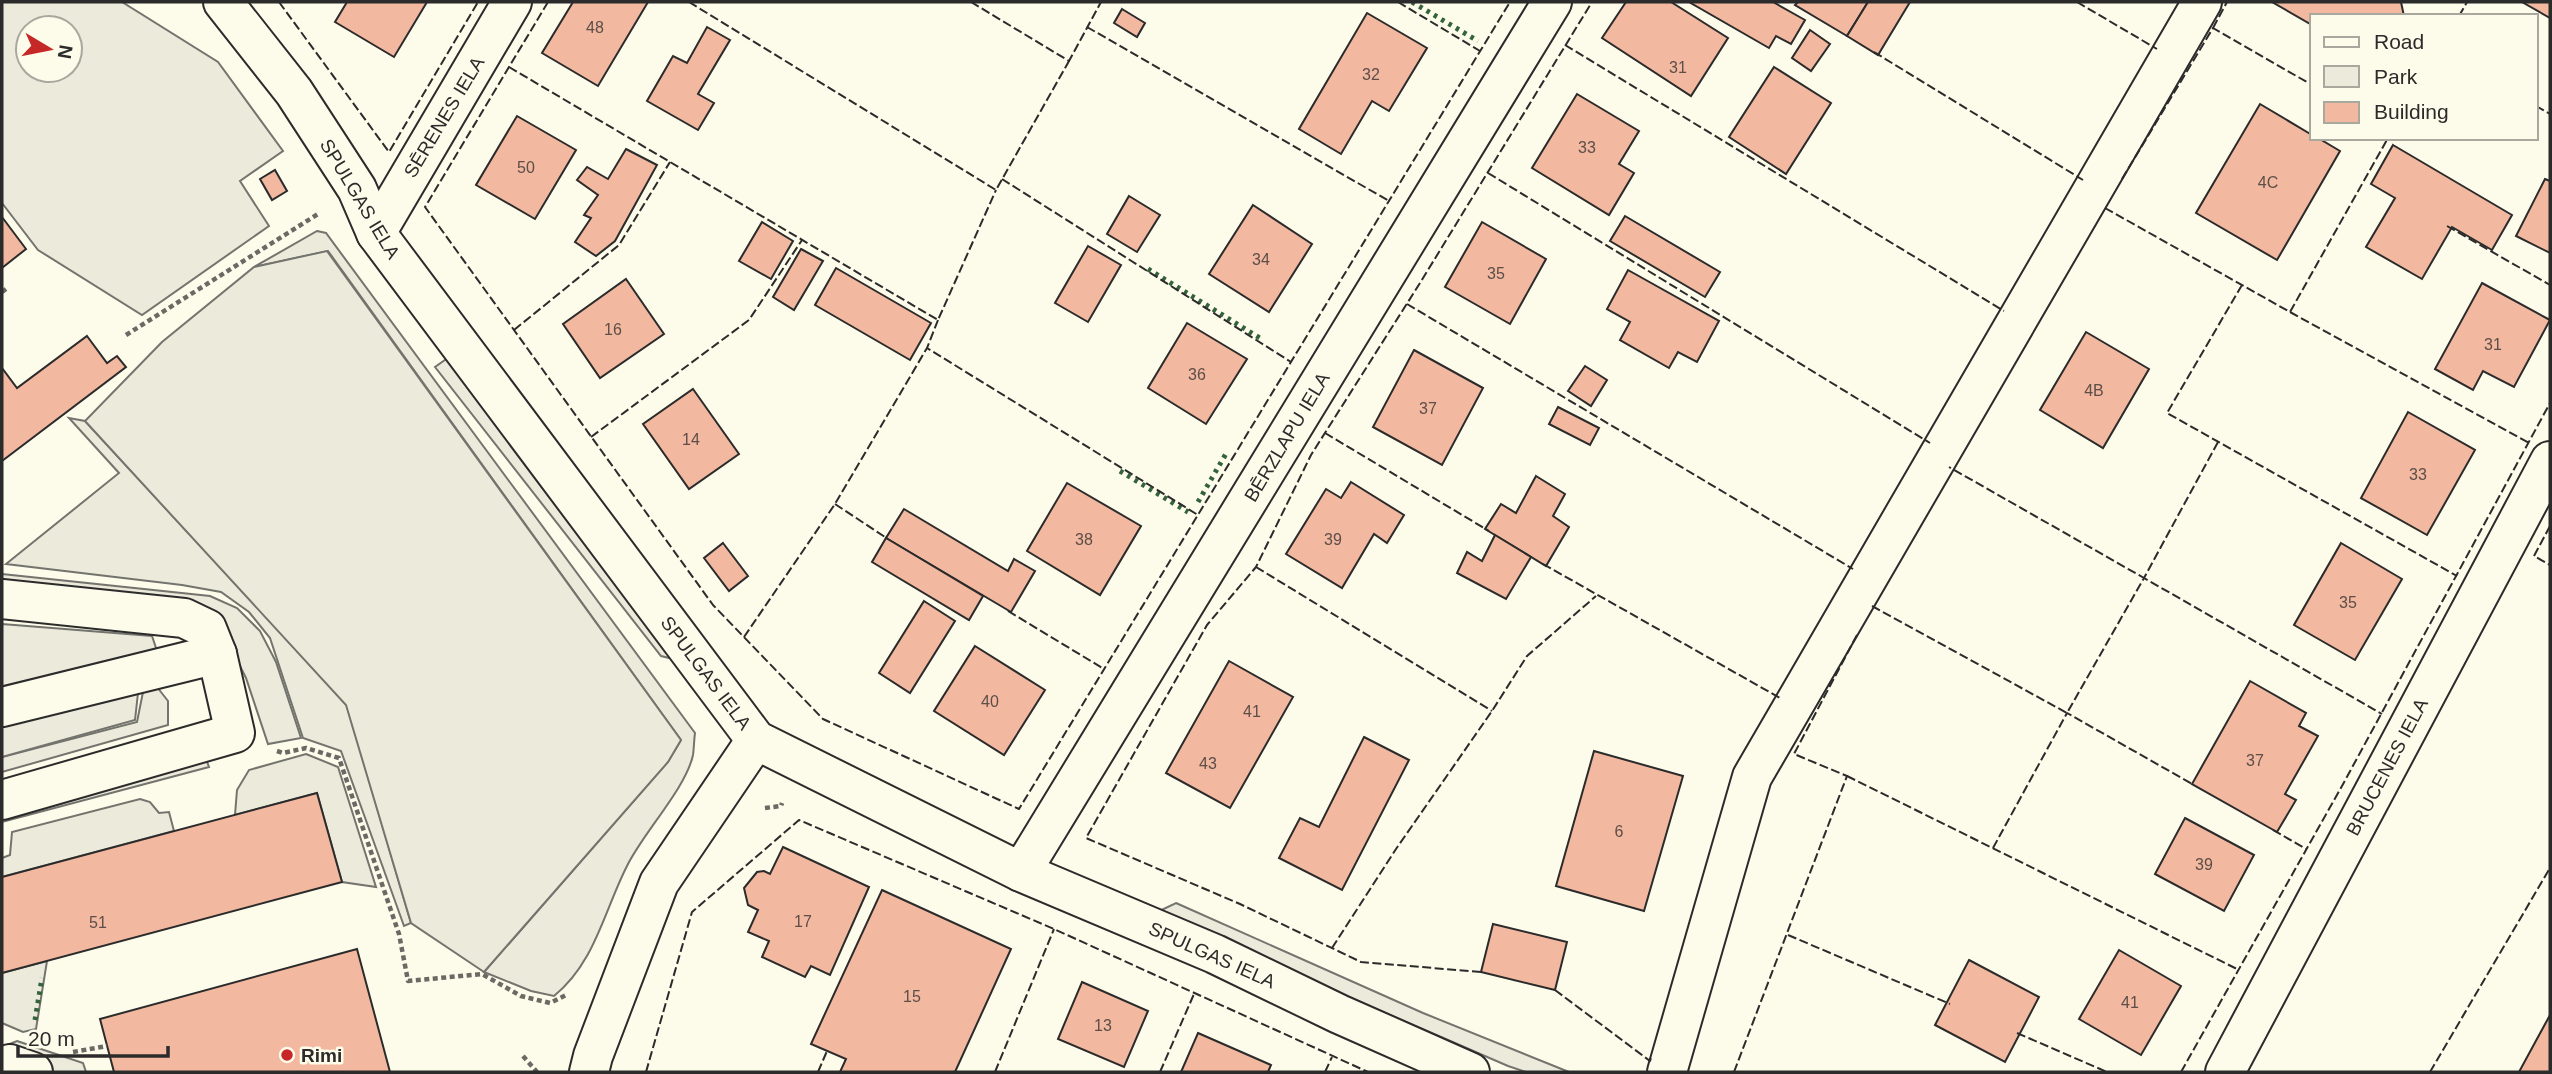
<svg xmlns="http://www.w3.org/2000/svg" width="2552" height="1074" viewBox="0 0 2552 1074" font-family="Helvetica,sans-serif">
  <style>
    .green { fill: #ecebdb; stroke: #74746e; stroke-width: 2 }
    .parking { fill: #eceadb; stroke: #74746e; stroke-width: 2; fill-rule: evenodd }
    .building { fill: #f2b8a0; stroke: #2b2b2b; stroke-width: 2 }
    .lines { fill: none; stroke-linecap: round; stroke-linejoin: round }
    .minor-casing { stroke: #2b2b2b; stroke-width: 42 }
    .path { stroke: #6a6964; stroke-width: 4.5; stroke-dasharray: 5 3.5; stroke-linecap: butt }
    .minor { stroke: #fdfbea; stroke-width: 38 }
    .hedge { stroke: #34623c; stroke-width: 5; stroke-dasharray: 3.5 5; stroke-linecap: butt }
    .fence { stroke: #2b2b2b; stroke-width: 2; stroke-dasharray: 9 3.5; stroke-linecap: butt }
    .poi-dot { fill: #c62828; stroke: #fdfbea; stroke-width: 2.5 }
    .labels { text-anchor: middle; dominant-baseline: central; stroke-width: 5; stroke-linejoin: round; paint-order: stroke }
    .number-label { font-size: 16px; fill: #5d4e48 }
    .street-label { font-size: 19px; fill: #2b2b2b; stroke: #fdfbea }
    .poi-label { font-size: 19px; font-weight: bold; fill: #2b2b2b; stroke: #fdfbea; text-anchor: start }
  </style>
  <rect width="100%" height="100%" fill="#fdfbea"/>
  <g class="green">
    <path d="M317 231 326 233 695 733C694 740 694 748 693 755 686 788 643 833 627 866 604 911 595 963 554 996L531 991 484 972 668 762 681 740 328 251 254 267Z"/>
    <path d="M69 418 85 421 347 705 411 923 404 926 341 751 303 738 270 638 249 612 221 592 182 585 6 564 119 473Z"/>
    <path d="M2 624 152 636 157 651 2 690Z"/>
    <path d="M157 687 168 701V725L2 772V757L137 722 143 692Z"/>
    <path d="M306 754 338 767 376 887 342 882 317 793 235 815 237 790 249 770Z"/>
    <path d="M140 799 150 802 159 813 169 812 174 831 2 877V858L10 855 12 832Z"/>
    <path d="M47 961 36 1029 23 1032 2 1023V973Z"/>
  </g>
  <g class="parking">
    <path d="M2 2H122L218 62 283 151 240 181 269 226 142 315 38 250 2 203ZM70 28V70H28V28Z"/>
    <path d="M327 251 681 740 668 762 484 972 411 923 346 705 85 421 162 342 254 267Z"/>
    <path d="M452 355 686 662 661 656 435 367Z"/>
    <path d="M2 574 210 596 237 608 260 631 276 662 301 738 268 744 246 678 231 648 2 594Z"/>
    <path d="M138 693 135 720 2 757V726Z"/>
    <path d="M203 751 209 767 2 822V805Z"/>
    <path d="M1176 903 1423 1013 1569 1072H1526L1508 1066 1155 913Z"/>
    <path d="M17 1041 83 1063 86 1072H2V1047Z"/>
  </g>
  <g class="building">
    <path d="M347 2H427L394 57 335 22Z"/>
    <path d="M573 2H648L598 86 542 53Z"/>
    <path d="M1626 2H1671L1728 38 1691 96 1602 38Z"/>
    <path d="M1689 2H1773L1805 20 1791 44 1776 36 1769 48Z"/>
    <path d="M1798 2H1868L1847 36 1795 5Z"/>
    <path d="M1868 2H1910L1878 55 1847 36Z"/>
    <path d="M2272 2H2401L2404 16H2312V25Z"/>
    <path d="M2522 2H2550V18Z"/>
    <path d="M1122 9 1145 23 1137 37 1114 23Z"/>
    <path d="M1367 13 1427 48 1389 111 1372 101 1341 154 1299 129Z"/>
    <path d="M707 27 730 40 698 94 714 103 698 130 647 101 673 56 687 63Z"/>
    <path d="M1810 30 1830 44 1811 71 1792 58Z"/>
    <path d="M1774 67 1831 103 1786 174 1729 137Z"/>
    <path d="M1577 94 1639 131 1619 164 1634 173 1609 215 1532 168Z"/>
    <path d="M2260 104 2312 135V138H2318L2340 151 2277 260 2196 213Z"/>
    <path d="M517 116 576 150 535 219 476 185Z"/>
    <path d="M2393 145 2512 215 2492 250 2452 227 2422 279 2366 247 2395 198 2371 184Z"/>
    <path d="M626 149 657 165 615 241 596 256 575 242 591 218 584 215 598 195 577 180 587 167 608 179Z"/>
    <path d="M275 170 287 191 272 200 260 179Z"/>
    <path d="M2545 179 2550 181V253L2516 236Z"/>
    <path d="M1129 196 1160 215 1137 252 1107 234Z"/>
    <path d="M1253 205 1312 244 1269 312 1209 274Z"/>
    <path d="M1625 216 1720 272 1705 297 1610 241Z"/>
    <path d="M2 217 26 249 2 268Z"/>
    <path d="M762 222 793 241 771 279 739 261Z"/>
    <path d="M1482 222 1546 259 1510 324 1445 287Z"/>
    <path d="M1088 246 1121 265 1088 322 1055 303Z"/>
    <path d="M801 249 823 261 794 310 773 297Z"/>
    <path d="M836 268 931 323 910 360 815 305Z"/>
    <path d="M1628 270 1719 321 1697 362 1678 352 1669 368 1620 340 1630 322 1607 309Z"/>
    <path d="M626 279 664 334 600 378 563 324Z"/>
    <path d="M2482 283 2550 320 2514 387 2483 371 2473 390 2435 369Z"/>
    <path d="M1187 323 1247 359 1206 424 1148 388Z"/>
    <path d="M2086 332 2149 369 2103 448 2040 410Z"/>
    <path d="M87 336 107 363 117 356 126 367 2 461V368L17 388Z"/>
    <path d="M1414 350 1483 388 1442 465 1373 427Z"/>
    <path d="M1585 366 1607 380 1591 406 1568 391Z"/>
    <path d="M693 389 739 454 689 489 643 424Z"/>
    <path d="M1558 407 1599 428 1590 445 1549 424Z"/>
    <path d="M2408 412 2475 450 2427 535 2361 498Z"/>
    <path d="M1536 476 1565 494 1553 516 1569 527 1546 566 1485 529 1501 504 1516 513Z"/>
    <path d="M1351 482 1404 515 1387 543 1374 534 1342 588 1286 554 1326 489 1341 498Z"/>
    <path d="M1067 483 1141 526 1100 595 1027 551Z"/>
    <path d="M904 509 1008 571 1014 559 1035 571 1011 612 886 538Z"/>
    <path d="M1495 535 1531 557 1506 599 1457 573 1467 552 1482 561Z"/>
    <path d="M886 538 983 596 969 620 872 562Z"/>
    <path d="M723 543 748 576 729 591 704 558Z"/>
    <path d="M2341 543 2402 579 2355 660 2294 625Z"/>
    <path d="M924 601 955 621 910 693 879 673Z"/>
    <path d="M975 646 1045 690 1004 755 934 711Z"/>
    <path d="M1229 661 1293 697 1230 808 1166 773Z"/>
    <path d="M2250 681 2306 713 2299 726 2318 736 2285 794 2296 800 2277 832 2192 784Z"/>
    <path d="M1364 737 1409 760 1342 890 1279 858 1300 818 1319 827Z"/>
    <path d="M1594 751 1683 776 1644 911 1556 886Z"/>
    <path d="M317 793 342 882 2 973V877Z"/>
    <path d="M2185 818 2254 855 2224 911 2155 874Z"/>
    <path d="M783 847 869 887 830 975 811 966 805 977 762 957 769 941 748 932 758 910 748 905 744 888 757 872 764 871 770 874Z"/>
    <path d="M882 890 1011 949 955 1072H840L846 1059 811 1044Z"/>
    <path d="M1493 924 1567 942 1555 990 1481 972Z"/>
    <path d="M357 949 390 1072H114L100 1019Z"/>
    <path d="M2119 950 2181 986 2141 1055 2079 1019Z"/>
    <path d="M1969 960 2039 997 2005 1062 1935 1025Z"/>
    <path d="M1082 982 1148 1011 1124 1067 1058 1039Z"/>
    <path d="M2550 1015V1072H2519Z"/>
    <path d="M1198 1033 1271 1065 1268 1072H1181Z"/>
  </g>
  <g class="lines">
    <defs>
      <g id="minor">
        <path d="M223 2 294 92 357 189 376 233 756 740 1021 872 1215 954 1339 1014 1470 1072"/>
        <path d="M376 233 512 2"/>
        <path d="M2 599 184 618 207 629 217 654 235 733 2 800"/>
        <path d="M2 707 217 654"/>
        <path d="M1021 872 1552 2"/>
        <path d="M10 1064 33 1072"/>
        <path d="M589 1072 593 1056 659 883 756 740"/>
        <path d="M1667 1072 1752 777 2202 2"/>
        <path d="M2225 1072 2550 461"/>
      </g>
    </defs>
    <use href="#minor" class="minor-casing"/>
    <g class="path">
      <path d="M2 292 6 289"/>
      <path d="M126 335 318 214"/>
      <path d="M277 751 283 753 306 748 339 758 399 934 408 981 482 974 521 996 550 1003 566 995"/>
      <path d="M765 808 781 806 782 803"/>
      <path d="M73 1052 107 1046"/>
      <path d="M523 1056 537 1072"/>
    </g>
    <use href="#minor" class="minor"/>
    <g class="hedge">
      <path d="M1412 2 1478 41"/>
      <path d="M1148 269 1263 340"/>
      <path d="M1120 471 1188 512"/>
      <path d="M1198 502 1227 452"/>
      <path d="M35 1020 42 978"/>
    </g>
    <g class="fence">
      <path d="M279 2 389 152 478 2"/>
      <path d="M548 2 425 207 713 605 823 719 1019 809 1510 2"/>
      <path d="M689 2 996 190 1069 61"/>
      <path d="M971 2 1069 61 1101 2"/>
      <path d="M1398 2 1480 51"/>
      <path d="M2077 2 2157 49"/>
      <path d="M2459 16 2467 2"/>
      <path d="M1087 27 1389 201"/>
      <path d="M2213 28 2227 2"/>
      <path d="M1565 45 2004 311"/>
      <path d="M1874 52 2083 180"/>
      <path d="M509 67 938 320 996 190"/>
      <path d="M2536 106 2550 114"/>
      <path d="M1488 173 1930 443"/>
      <path d="M1002 179 1291 362"/>
      <path d="M2122 179 2213 28 2312 85"/>
      <path d="M2105 208 2290 312 2388 138"/>
      <path d="M2447 226 2550 285"/>
      <path d="M2242 285 2167 413 2457 576"/>
      <path d="M1407 304 1853 569"/>
      <path d="M2290 312 2529 443"/>
      <path d="M938 320 927 348 1198 515"/>
      <path d="M514 330 619 245 670 162"/>
      <path d="M1325 433 1489 531"/>
      <path d="M591 437 749 320 802 240"/>
      <path d="M2218 442 2144 578 2382 714"/>
      <path d="M835 504 888 539"/>
      <path d="M2550 526 2534 556 2550 565"/>
      <path d="M1543 564 1780 698"/>
      <path d="M1256 567 1492 711"/>
      <path d="M1872 606 2067 713 2144 578 1949 467"/>
      <path d="M1008 611 1104 669"/>
      <path d="M744 637 835 504 927 348"/>
      <path d="M1847 776 2239 970"/>
      <path d="M2273 830 2306 849"/>
      <path d="M1993 848 2067 713 2194 785"/>
      <path d="M1788 935 1950 1004"/>
      <path d="M1332 948 1396 849 1492 711 1527 656 1596 596"/>
      <path d="M1481 972 1361 962 1240 904 1086 838 1207 625 1256 567 1311 455 1420 283 1592 2"/>
      <path d="M1555 990 1650 1061 1651 1058"/>
      <path d="M2017 1033 2107 1072"/>
      <path d="M646 1072 692 912 799 820 1054 929 1368 1072"/>
      <path d="M818 1072 827 1051"/>
      <path d="M995 1072 1054 929"/>
      <path d="M1160 1072 1194 994"/>
      <path d="M1325 1072 1332 1057"/>
      <path d="M1734 1072 1847 776 1794 754 1858 633"/>
      <path d="M2181 1072 2342 786 2550 403"/>
      <path d="M2430 1072 2550 868"/>
    </g>
  </g>
  <circle class="poi-dot" cx="287" cy="1055" r="7"/>
  <g class="labels">
    <g class="number-label">
      <text x="595" y="27">48</text>
      <text x="1678" y="67">31</text>
      <text x="1371" y="74">32</text>
      <text x="1587" y="147">33</text>
      <text x="526" y="167">50</text>
      <text x="2268" y="182">4C</text>
      <text x="1261" y="259">34</text>
      <text x="1496" y="273">35</text>
      <text x="613" y="329">16</text>
      <text x="2493" y="344">31</text>
      <text x="1197" y="374">36</text>
      <text x="2094" y="390">4B</text>
      <text x="1428" y="408">37</text>
      <text x="691" y="439">14</text>
      <text x="2418" y="474">33</text>
      <text x="1084" y="539">38</text>
      <text x="1333" y="539">39</text>
      <text x="2348" y="602">35</text>
      <text x="990" y="701">40</text>
      <text x="1252" y="711">41</text>
      <text x="2255" y="760">37</text>
      <text x="1208" y="763">43</text>
      <text x="1619" y="831">6</text>
      <text x="2204" y="864">39</text>
      <text x="803" y="921">17</text>
      <text x="98" y="922">51</text>
      <text x="912" y="996">15</text>
      <text x="2130" y="1002">41</text>
      <text x="1103" y="1025">13</text>
    </g>
    <g class="street-label">
      <text transform="translate(444 117) rotate(-59)">SĒRENES IELA</text>
      <text transform="translate(360 199) rotate(59)">SPULGAS IELA</text>
      <text transform="translate(1287 437) rotate(-59)">BĒRZLAPU IELA</text>
      <text transform="translate(706 673) rotate(53)">SPULGAS IELA</text>
      <text transform="translate(2387 767) rotate(-62)">BRUCENES IELA</text>
      <text transform="translate(1212 955) rotate(24)">SPULGAS IELA</text>
    </g>
    <g class="poi-label">
      <text x="301" y="1055">Rimi</text>
    </g>
  </g>
  <rect width="2552" height="1074" fill="none" stroke="#2b2b2b" stroke-width="7"/>
  <rect x="2310" y="14" width="228" height="126" fill="#fdfbea" stroke="#a9a89e" stroke-width="2"/>
  <rect x="2324" y="37" width="35" height="10" fill="#fdfbea" stroke="#a9a89e" stroke-width="2"/>
  <text x="2374" y="49" font-size="21" fill="#2b2b2b">Road</text>
  <rect x="2324" y="66" width="35" height="21" fill="#ecebdb" stroke="#a9a89e" stroke-width="2"/>
  <text x="2374" y="84" font-size="21" fill="#2b2b2b">Park</text>
  <rect x="2324" y="102" width="35" height="21" fill="#f2b8a0" stroke="#a9a89e" stroke-width="2"/>
  <text x="2374" y="119" font-size="21" fill="#2b2b2b">Building</text>
  <g transform="translate(49 49) rotate(100)"><circle r="33" fill="#fdfbea" stroke="#a9a89e" stroke-width="2"/>
  <path d="M0-5L12 26L0 18L-12 26Z" fill="#c62828"/>
  <text y="-10" font-size="19" font-weight="bold" text-anchor="middle" fill="#2b2b2b">N</text>
  </g>
  <path d="M18 1046v10h150v-10" fill="none" stroke="#2b2b2b" stroke-width="3.5"/>
  <text x="28" y="1046" font-size="21" fill="#2b2b2b" stroke="#fdfbea" stroke-width="5" paint-order="stroke">20 m</text>
</svg>
